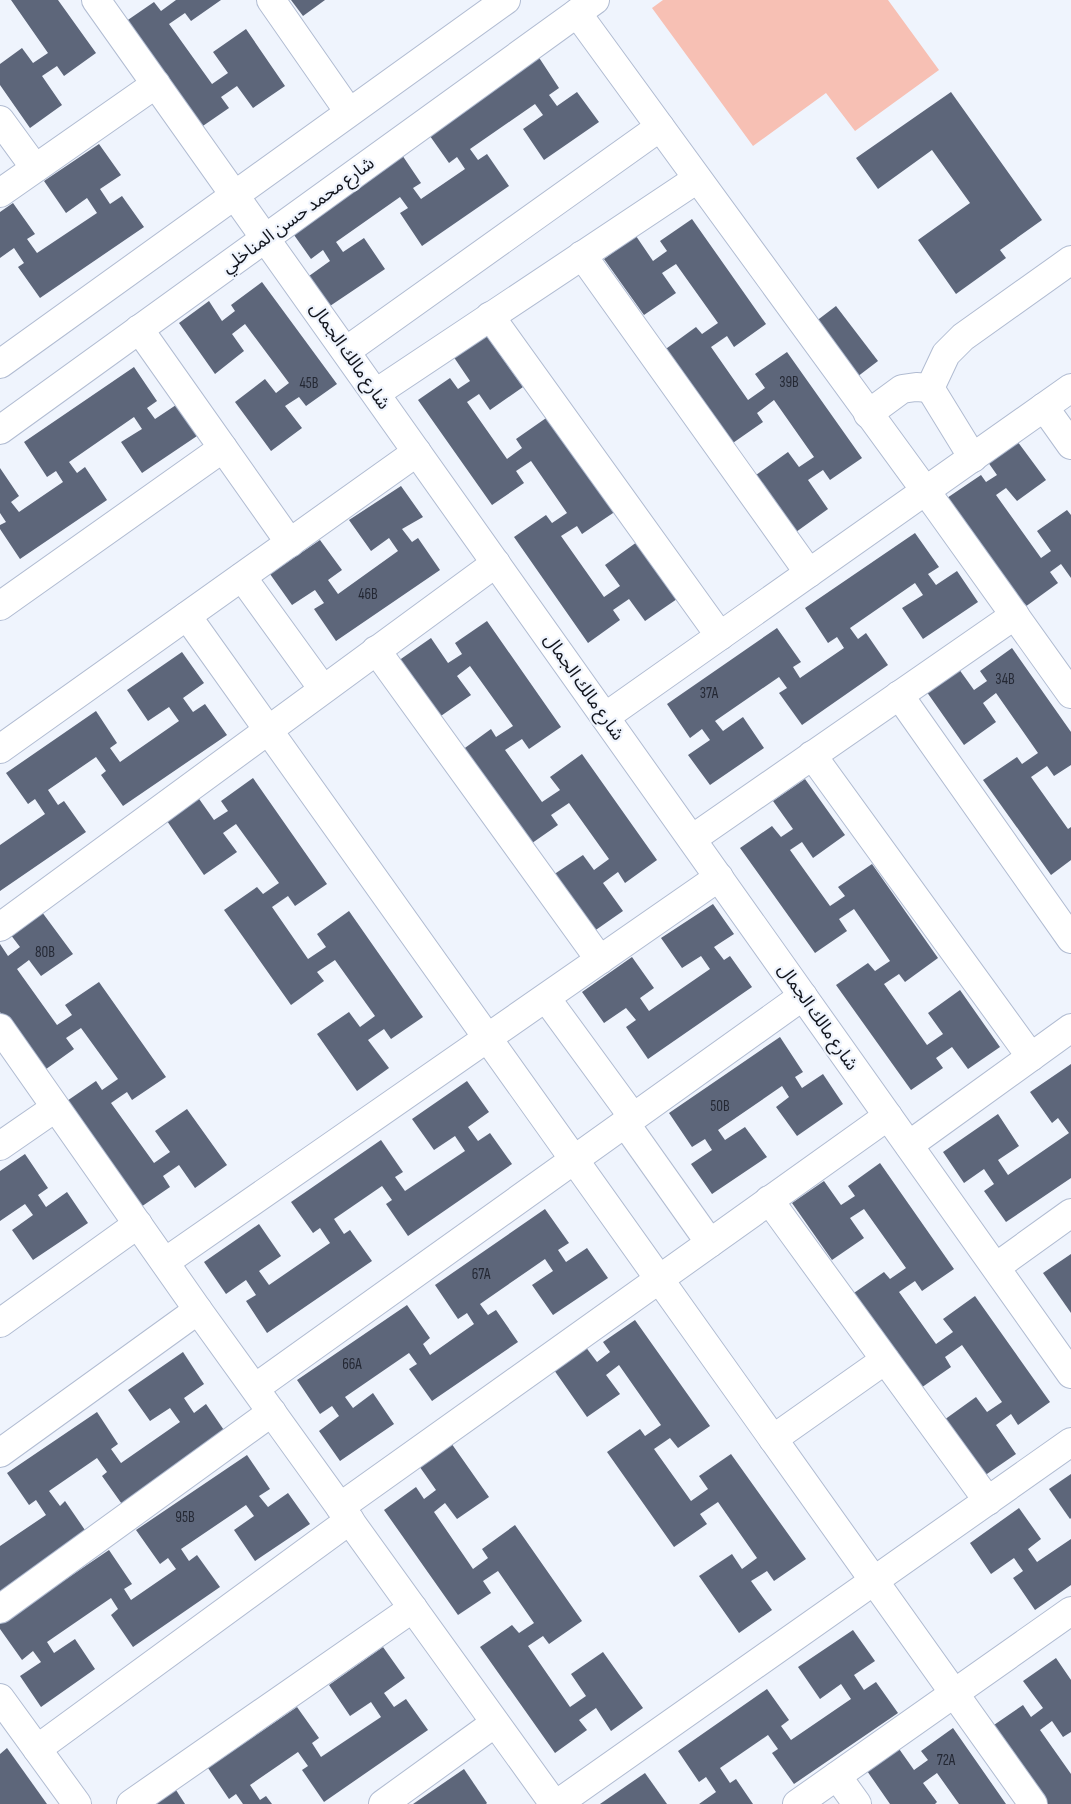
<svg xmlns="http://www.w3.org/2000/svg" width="1071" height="1804" viewBox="0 0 1071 1804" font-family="'Sofia Sans Condensed','Noto Sans Arabic',sans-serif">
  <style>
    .park { fill: #f7c0b4 }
    .building { fill: #5d667a }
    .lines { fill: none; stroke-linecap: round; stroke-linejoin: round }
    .minor-casing { stroke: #b1bcd2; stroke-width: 30 }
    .minor { stroke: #fff; stroke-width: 28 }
    .labels { text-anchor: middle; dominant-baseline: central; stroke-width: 4.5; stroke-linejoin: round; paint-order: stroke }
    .number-label { font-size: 15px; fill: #242834 }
    .street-label { font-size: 18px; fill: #11141c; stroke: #eff4fd }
  </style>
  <rect width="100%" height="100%" fill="#eff4fd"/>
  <path class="park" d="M663 0H888L939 70 855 131 826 93 753 146 652 8Z"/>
  <g class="building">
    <path d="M11 0H58L96 53 64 76 57 66 42 76 62 105 30 128 0 85V64L22 48 33 63 48 53Z"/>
    <path d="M176 0H221L191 21 185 13 169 24 212 84 228 73 213 52 246 29 285 86 253 108 237 86 221 97 229 108 197 130 122 24 154 2 161 11Z"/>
    <path d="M291 0H325L303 16Z"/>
    <path d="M536 53 559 88 549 95 557 106 577 92 599 122 544 160 523 129 543 115 535 104 470 149 478 160 487 154 509 186 422 246 400 213 408 208 400 197 336 242 343 252 364 238 385 269 330 306 309 276 330 261 323 250 311 259 287 225 398 149 421 183 413 188 421 199 465 169 457 157 449 163 425 129Z"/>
    <path d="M951 92 1042 220 1000 250 1006 258 956 294 918 240 970 203 932 150 878 189 856 158Z"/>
    <path d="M99 144 121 175 100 189 110 204 122 196 144 227 40 298 18 267 24 263 14 248 0 258V212L13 203 35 234 27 239 37 253 97 213 87 198 66 213 44 181Z"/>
    <path d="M692 219 766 324 734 347 727 336 711 347 748 400 765 388 755 374 787 352 862 458 830 480 823 470 808 480 828 509 796 532 756 475 788 452 799 467 814 457 774 400 757 413 763 422 730 445 663 351 696 327 702 334 718 323 676 264 662 273 676 293 644 315 604 259 636 236 653 261 667 251 660 241Z"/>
    <path d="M262 282 337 384 306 406 299 397 285 406 302 428 271 451 235 402 265 379 276 393 289 383 245 324 232 334 244 351 215 374 179 323 209 301 222 321 235 311 231 305Z"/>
    <path d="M836 306 878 361 857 377 815 322Z"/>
    <path d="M483 331 523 387 490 410 479 394 467 402 507 459 522 448 516 439 549 416 616 511 582 534 577 526 561 536 604 597 620 586 605 565 637 542 677 599 645 621 629 599 613 610 620 620 588 643 514 537 546 515 552 523 567 513 531 461 516 471 524 483 492 505 418 400 450 378 458 389 470 381 451 353Z"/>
    <path d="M134 367 157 401 147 408 155 419 176 405 197 436 142 473 121 442 142 429 134 417 69 462 77 473 85 467 107 500 20 559 0 529V525L6 522 0 513V468L19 496 11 502 19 512 63 482 56 471 47 477 24 442Z"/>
    <path d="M1012 434 1046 480 1017 501 1006 488 996 495 1041 558 1051 551 1037 531 1067 510 1071 515V578L1061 564 1050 572 1058 583 1025 607 947 498 981 475 986 482 997 475 983 455Z"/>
    <path d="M401 486 423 517 402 529 412 542 418 538 440 570 336 641 314 609 324 603 315 590 292 605 270 574 320 540 342 570 328 580 338 594 398 551 389 538 371 551 349 520Z"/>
    <path d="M915 533 939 567 928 574 936 585 957 571 978 602 923 639 902 608 923 595 915 583 850 628 858 639 866 633 888 665 802 725 779 693 787 688 779 677 715 721 723 731 743 717 764 748 710 785 688 755 710 740 702 729 690 738 667 704 777 628 801 662 793 667 800 678 844 648 837 637 828 643 805 608Z"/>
    <path d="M487 621 561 727 529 749 522 739 505 750 542 802 560 790 550 777 582 754 657 860 625 883 618 872 603 883 623 911 590 934 550 877 583 855 594 870 609 859 569 803 551 815 558 825 525 848 458 753 491 729 496 737 513 726 470 666 457 676 471 695 438 718 398 661 431 638 448 663 462 654 455 643Z"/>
    <path d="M1012 648 1071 732V765L1054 776 1047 766 1031 777 1068 829 1071 827V860L1051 875 983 780 1017 757 1022 764 1038 753 996 693 983 703 996 722 964 745 924 688 956 665 974 690 987 681 980 671Z"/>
    <path d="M182 652 204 683 183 698 193 712 205 704 227 735 123 806 101 775 106 771 96 757 48 790 58 805 64 801 86 832 0 891V845L45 814 35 799 28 804 6 773 96 711 117 743 110 748 120 762 179 721 169 707 148 721 127 690Z"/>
    <path d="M253 778 327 884 295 906 288 896 272 907 308 959 326 947 317 934 349 911 423 1017 391 1039 384 1029 368 1040 389 1068 357 1091 317 1034 349 1012 360 1027 375 1016 335 960 317 972 324 981 291 1005 224 910 257 887 263 894 279 883 236 824 223 833 237 852 204 875 165 818 197 796 214 820 228 811 221 801Z"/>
    <path d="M805 779 845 835 813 858 802 842 790 850 830 906 845 896 838 887 872 864 938 958 905 982 899 974 884 984 927 1045 943 1034 928 1013 960 990 1000 1047 968 1069 952 1047 936 1058 943 1068 911 1090 836 985 868 963 875 971 890 961 854 909 839 919 847 931 815 953 740 848 772 826 781 837 793 829 773 801Z"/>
    <path d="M713 904 734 934 714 947 724 960 730 956 752 987 648 1059 626 1027 636 1020 626 1008 604 1023 582 992 632 957 654 988 640 998 649 1011 710 969 701 956 682 968 661 938Z"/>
    <path d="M39 908 73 954 41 976 29 960 17 969 57 1025 72 1015 65 1005 99 982 166 1077 132 1100 127 1092 111 1103 154 1163 170 1152 155 1131 187 1109 227 1165 195 1188 179 1165 163 1176 170 1187 138 1209 64 1103 96 1081 102 1090 118 1079 81 1028 66 1038 74 1049 42 1072 0 1012V944L8 956 20 947 7 930Z"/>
    <path d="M780 1037 803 1072 795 1077 802 1088 823 1074 843 1104 797 1136 776 1107 789 1097 782 1086 718 1130 725 1140 745 1127 767 1157 712 1194 691 1164 712 1150 705 1139 692 1147 669 1113Z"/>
    <path d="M1071 1064V1178L1006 1222 984 1191 994 1184 984 1169 964 1183 943 1152 998 1114 1019 1146 998 1160 1008 1175 1069 1133 1058 1118 1052 1123 1030 1092Z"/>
    <path d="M467 1081 489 1112 468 1127 478 1141 490 1133 512 1164 408 1236 386 1204 392 1200 382 1186 334 1219 344 1234 350 1230 372 1261 267 1333 246 1301 256 1295 246 1280 226 1294 204 1262 259 1224 281 1256 259 1271 269 1285 330 1243 320 1228 313 1233 291 1202 381 1140 403 1172 395 1177 405 1191 465 1151 455 1136 434 1150 412 1119Z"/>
    <path d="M25 1154 48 1188 38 1195 46 1207 67 1192 88 1223 33 1260 12 1230 33 1215 25 1204 0 1221V1171Z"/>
    <path d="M880 1163 954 1269 922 1291 915 1281 899 1292 936 1344 953 1332 943 1319 975 1296 1050 1402 1018 1425 1011 1414 996 1425 1016 1454 984 1476 944 1420 976 1397 987 1412 1002 1402 962 1345 945 1357 951 1367 918 1390 851 1295 884 1272 890 1279 906 1268 864 1209 850 1218 864 1238 832 1260 792 1203 824 1181 841 1205 855 1196 848 1186Z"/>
    <path d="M545 1209 569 1243 558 1250 566 1262 587 1248 608 1278 553 1315 532 1285 553 1271 545 1259 480 1304 488 1315 496 1310 518 1342 432 1401 409 1369 417 1364 409 1353 345 1397 353 1408 373 1393 394 1424 340 1461 319 1431 339 1416 332 1406 320 1414 297 1380 407 1305 430 1338 423 1344 430 1355 474 1324 467 1313 458 1319 435 1285Z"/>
    <path d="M1071 1254V1313L1043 1273Z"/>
    <path d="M635 1320 710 1426 678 1448 670 1438 654 1449 691 1501 708 1489 699 1476 731 1454 806 1559 774 1581 767 1571 751 1581 772 1610 739 1633 699 1576 732 1554 742 1569 757 1558 718 1502 700 1514 707 1524 674 1547 607 1452 640 1429 645 1436 661 1425 619 1365 606 1375 620 1394 587 1417 547 1360 579 1338 597 1362 610 1352 603 1342Z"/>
    <path d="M183 1352 204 1384 184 1398 194 1413 206 1404 228 1436 124 1507 102 1476 107 1472 97 1458 49 1491 60 1506 65 1501 87 1533 0 1593V1546L46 1515 36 1500 29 1505 7 1473 97 1412 118 1444 111 1449 121 1463 180 1422 170 1408 150 1421 128 1390Z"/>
    <path d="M449 1440 489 1497 457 1519 445 1503 434 1512 473 1569 488 1558 482 1549 515 1525 582 1621 549 1644 543 1636 528 1646 570 1707 586 1696 571 1674 603 1652 643 1708 611 1731 596 1708 579 1720 587 1730 555 1753 480 1647 512 1625 519 1633 534 1623 498 1571 483 1581 491 1593 458 1615 384 1510 416 1487 424 1499 436 1490 417 1463Z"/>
    <path d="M247 1455 270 1489 259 1496 268 1507 288 1493 310 1524 255 1561 234 1530 254 1516 246 1505 181 1549 189 1561 197 1555 220 1587 133 1647 111 1615 118 1609 111 1598 47 1642 54 1653 75 1639 95 1669 41 1707 20 1676 41 1662 33 1651 22 1660 0 1629V1624L109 1550 132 1584 124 1589 131 1600 176 1569 168 1558 160 1564 136 1530Z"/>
    <path d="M1071 1474V1518L1070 1519 1049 1489Z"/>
    <path d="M1019 1508 1041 1539 1028 1549 1037 1562 1071 1539V1585L1035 1610 1013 1578 1023 1571 1014 1558 991 1574 970 1543Z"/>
    <path d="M853 1630 875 1661 854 1675 864 1690 876 1682 898 1713 794 1784 772 1753 778 1749 768 1735 720 1768 730 1783 736 1779 753 1804H699L716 1792 706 1777 699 1782 678 1751 767 1689 789 1720 781 1726 791 1740 851 1699 841 1684 820 1699 798 1667Z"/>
    <path d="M383 1647 405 1678 384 1693 394 1707 406 1699 428 1730 324 1802 302 1770 308 1766 298 1752 250 1785 260 1800 266 1796 272 1804H243L236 1794 229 1799 208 1768 297 1707 319 1738 312 1743 321 1757 381 1717 371 1702 350 1716 329 1685Z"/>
    <path d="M1056 1658 1071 1680V1732L1063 1737 1052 1721 1040 1730 1071 1774V1804H1045L991 1727 1023 1705 1031 1717 1043 1708 1023 1681Z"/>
    <path d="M953 1728 1006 1804H959L937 1773 923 1783 937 1802 935 1804H890L865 1768 897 1746 914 1770 928 1760 921 1751Z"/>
    <path d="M7 1748 47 1804H0V1754Z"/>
    <path d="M464 1769 487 1803 486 1804H413Z"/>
    <path d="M645 1773 667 1804H600Z"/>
    <path d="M176 1790 185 1804H155Z"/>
  </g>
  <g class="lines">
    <defs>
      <g id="minor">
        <path d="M96 0 1071 1374"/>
        <path d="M271 0 349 112"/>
        <path d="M577 13 938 508 1071 694"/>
        <path d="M0 120 35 168"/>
        <path d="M0 193 156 84"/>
        <path d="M582 255 809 573"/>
        <path d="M490 316 720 636"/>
        <path d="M139 329 290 543"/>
        <path d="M346 351 660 127"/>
        <path d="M0 364 506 0"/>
        <path d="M930 388 946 354 963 337 1071 260"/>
        <path d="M930 388 973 458"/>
        <path d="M376 393 697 179"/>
        <path d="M1044 407 1071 445"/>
        <path d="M868 414 902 389 916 387 930 388"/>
        <path d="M0 430 595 0"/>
        <path d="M242 577 323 689"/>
        <path d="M0 606 223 448"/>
        <path d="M187 616 1033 1804"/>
        <path d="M376 650 600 960"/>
        <path d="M899 695 1071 939"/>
        <path d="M605 717 1071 388"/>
        <path d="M0 749 417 452"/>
        <path d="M812 755 1031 1057"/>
        <path d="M692 839 1015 615"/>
        <path d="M0 927 496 563"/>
        <path d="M546 998 633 1117"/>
        <path d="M0 1028 198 1310 554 1804"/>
        <path d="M625 1123 710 1243"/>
        <path d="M909 1145 1071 1028"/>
        <path d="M0 1146 55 1108"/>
        <path d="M769 1200 988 1501"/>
        <path d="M165 1262 719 877"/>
        <path d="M996 1267 1071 1213"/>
        <path d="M0 1323 138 1224"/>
        <path d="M255 1388 803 996"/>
        <path d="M773 1439 885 1360"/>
        <path d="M0 1453 198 1310"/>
        <path d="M340 1507 888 1116"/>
        <path d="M0 1609 272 1412"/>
        <path d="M0 1698 77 1804"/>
        <path d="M37 1749 350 1520"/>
        <path d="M837 1776 857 1804"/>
        <path d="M131 1804 413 1608"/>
        <path d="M383 1804 495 1723"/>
        <path d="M557 1804 1071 1442"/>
        <path d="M797 1804 1071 1611"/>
      </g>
    </defs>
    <use href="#minor" class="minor-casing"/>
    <use href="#minor" class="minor"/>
  </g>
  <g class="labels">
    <g class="number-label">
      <text x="789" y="382">39B</text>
      <text x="309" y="383">45B</text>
      <text x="368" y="594">46B</text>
      <text x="1005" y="679">34B</text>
      <text x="709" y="693">37A</text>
      <text x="45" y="952">80B</text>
      <text x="720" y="1106">50B</text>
      <text x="481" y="1274">67A</text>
      <text x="352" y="1364">66A</text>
      <text x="185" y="1517">95B</text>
      <text x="946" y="1760">72A</text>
    </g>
    <g class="street-label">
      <text transform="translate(298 215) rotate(-36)">شارع محمد حسن المناخلي</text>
      <text transform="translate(350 356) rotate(55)">شارع مالك الجمال</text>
      <text transform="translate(584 687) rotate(55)">شارع مالك الجمال</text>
      <text transform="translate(818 1017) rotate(55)">شارع مالك الجمال</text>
    </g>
  </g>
</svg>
